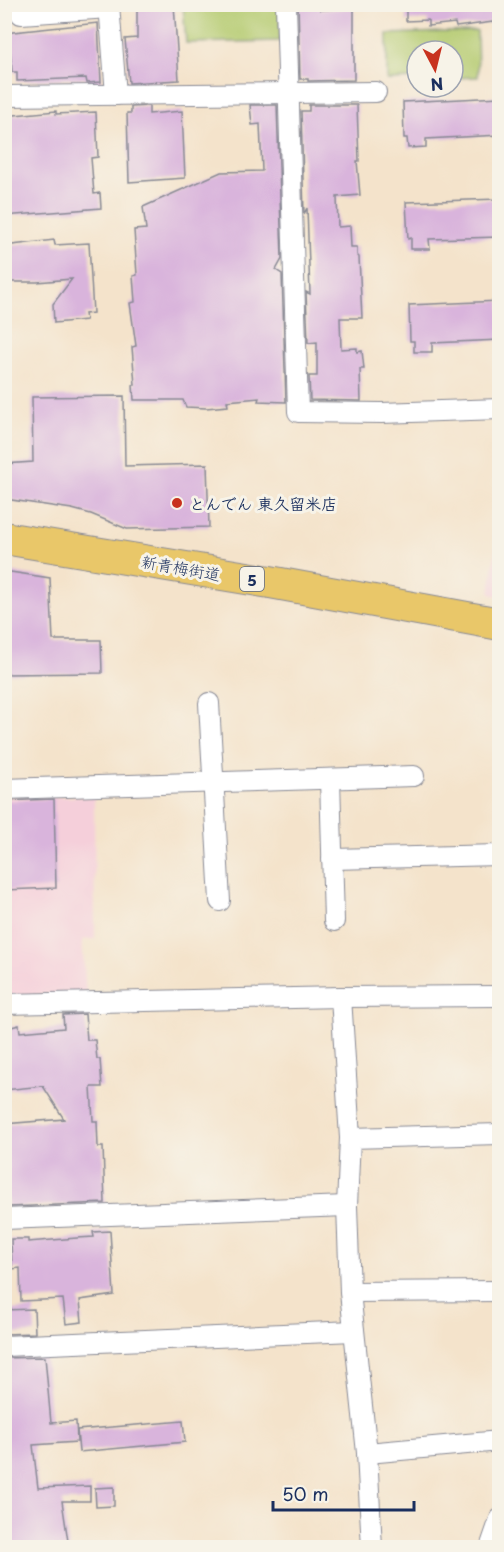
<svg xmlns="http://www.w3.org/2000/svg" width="504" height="1552" viewBox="0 0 504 1552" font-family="'Playpen Sans','Klee One',sans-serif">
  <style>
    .built { fill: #f5cfda }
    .green { fill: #b4ca6e; stroke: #687c66; stroke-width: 1.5 }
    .building { fill: #d9b4dc }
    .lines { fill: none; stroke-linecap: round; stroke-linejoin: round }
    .street-casing { stroke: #888994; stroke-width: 22 }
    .primary-casing { stroke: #888994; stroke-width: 34 }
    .street { stroke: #fff; stroke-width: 20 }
    .primary { stroke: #e9c769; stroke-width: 32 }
    .poi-dot { fill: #c8321e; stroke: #f7f3e8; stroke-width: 2 }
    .labels { text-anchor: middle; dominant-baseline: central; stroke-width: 6; stroke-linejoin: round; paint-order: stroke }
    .shield { fill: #f7f3e8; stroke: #5d6a87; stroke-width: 1.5 }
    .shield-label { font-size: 15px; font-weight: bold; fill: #1b2f5e }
    .poi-label { font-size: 16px; font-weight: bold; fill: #1b2f5e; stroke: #f7f3e8; text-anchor: start }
    .street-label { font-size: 16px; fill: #1b2f5e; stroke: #f7f3e8 }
  </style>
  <rect width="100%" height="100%" fill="#f7f3e8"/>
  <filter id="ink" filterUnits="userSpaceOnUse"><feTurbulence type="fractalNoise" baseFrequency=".0167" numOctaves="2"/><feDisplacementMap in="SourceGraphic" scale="12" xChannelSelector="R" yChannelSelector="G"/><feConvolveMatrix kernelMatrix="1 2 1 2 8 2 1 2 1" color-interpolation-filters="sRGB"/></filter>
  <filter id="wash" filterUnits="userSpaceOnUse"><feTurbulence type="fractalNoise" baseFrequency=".008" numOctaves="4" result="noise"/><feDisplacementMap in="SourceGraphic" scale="24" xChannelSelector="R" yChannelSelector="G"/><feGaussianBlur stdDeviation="1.35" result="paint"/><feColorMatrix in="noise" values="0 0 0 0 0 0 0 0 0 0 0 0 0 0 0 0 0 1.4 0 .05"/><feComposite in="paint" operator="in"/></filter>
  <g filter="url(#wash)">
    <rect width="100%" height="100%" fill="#f4e3cb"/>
    <g class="built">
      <path d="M499 521V596L490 594Z"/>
      <path d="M4 797H94L95 939 82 940 86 993 5 996Z"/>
    </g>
    <g class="green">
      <path d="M183 5H280V41L186 43Z"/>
      <path d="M477 31 478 77 453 78V51H417V79L387 80V34Z"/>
    </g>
    <g id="blocks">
      <g class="building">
        <path d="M137 4H174L179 80 129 83 125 39 137 38Z"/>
        <path d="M298 4H320V10L354 8V80L308 81V79H300Z"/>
        <path d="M406 4H500V21L456 27 455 23 428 26V20L406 21Z"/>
        <path d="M98 23 101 82 87 83 86 78 17 81V72H12L10 48H4V33Z"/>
        <path d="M500 97V135L426 139V147L408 148 407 138H404L403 102Z"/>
        <path d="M250 105H277L282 259 276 270 282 274 286 402 258 401 259 398 227 401 228 406 206 408 186 407 183 400H134L133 385H135L132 347 136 346 130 303 135 302 133 276 137 275 134 230 146 229 143 207 221 172 262 171 260 124 252 125Z"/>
        <path d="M309 105H357L359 161H357L360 195 337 197 338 227 350 226 351 247H357V255L359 257 362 318H340L341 349 357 348V352L362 351 364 369H360L361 401 310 400 309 376H317V342L308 343 306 292 310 294 307 208 304 214 301 111H309Z"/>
        <path d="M149 106V114L182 111 185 178 129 182 127 113H131V107Z"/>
        <path d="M56 111V114L96 112 98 157 91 158 94 194 100 193 101 208 4 216V116Z"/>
        <path d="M500 199V237L429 239 430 249H411V238L408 239 406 202Z"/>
        <path d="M54 240 55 245 89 243 93 313 85 314 86 320 54 323 53 304 72 279 37 282H4V246Z"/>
        <path d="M500 301V340L432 343V352H414V341H410L409 305Z"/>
        <path d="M124 396 125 466 207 464 209 527 127 529 91 514 72 509 5 499 4 464 33 462 32 397Z"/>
        <path d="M4 571 50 578 53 640H101L102 673 4 674Z"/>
        <path d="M54 799 56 888 4 890V801Z"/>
        <path d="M85 1014 87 1040H95L97 1059H100L102 1087H91L93 1121H97L98 1147H103L105 1203 8 1207 4 1180V1124L64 1119 43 1086 4 1090V1029L19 1025 20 1032 64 1028 63 1015Z"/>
        <path d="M110 1231 114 1295 80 1300 82 1322 66 1324 63 1299 21 1301 20 1268 12 1269 11 1239H28V1242L77 1238 94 1237 93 1232Z"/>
        <path d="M34 1309 35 1333 4 1334V1310Z"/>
        <path d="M45 1357 51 1423 76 1421 77 1442 33 1445 38 1488 90 1486V1501H62L69 1548H4V1358Z"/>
        <path d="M183 1421 185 1442 79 1452 77 1430Z"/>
        <path d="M114 1487V1506L96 1507 95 1488Z"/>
      </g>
    </g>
  </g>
  <g filter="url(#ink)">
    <use href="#blocks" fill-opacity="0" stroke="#888994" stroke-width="1.5"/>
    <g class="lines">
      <defs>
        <g id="street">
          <path d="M21 4V14L109 8"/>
          <path d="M109 4 116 95"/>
          <path d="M286 4 298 412 381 413 500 409"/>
          <path d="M4 96 376 92"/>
          <path d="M209 703 220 901"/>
          <path d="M330 779 334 921"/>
          <path d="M4 789 414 776"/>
          <path d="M332 859 500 855"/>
          <path d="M341 997 350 1138 347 1206 350 1292 367 1453 372 1548"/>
          <path d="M4 1004 341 997 500 996"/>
          <path d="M350 1138 500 1134"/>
          <path d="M4 1219 347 1206"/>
          <path d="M350 1292 500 1291"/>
          <path d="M4 1346 354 1331"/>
          <path d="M367 1453 500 1441"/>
          <path d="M490 1548 500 1519"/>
        </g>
        <path id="primary" d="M4 538 270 582 500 624"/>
      </defs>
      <use href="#street" class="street-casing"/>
      <use href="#primary" class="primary-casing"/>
      <use href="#street" class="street"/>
      <use href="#primary" class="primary"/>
    </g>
  </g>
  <circle class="poi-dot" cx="177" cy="503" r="6"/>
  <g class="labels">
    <rect class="shield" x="240" y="567" width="24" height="24" rx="4.5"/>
    <g class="shield-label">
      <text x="252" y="579">5</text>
    </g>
    <g class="poi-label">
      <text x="189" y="503">とんでん 東久留米店</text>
    </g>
    <g class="street-label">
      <text transform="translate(181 567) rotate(10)">新青梅街道</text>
    </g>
  </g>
  <rect width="504" height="1552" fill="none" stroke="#f7f3e8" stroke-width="24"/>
  <g transform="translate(435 69) rotate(173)"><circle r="28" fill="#f7f3e8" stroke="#9fa5b1" stroke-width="1.5"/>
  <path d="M0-4.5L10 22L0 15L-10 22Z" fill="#c8321e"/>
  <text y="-9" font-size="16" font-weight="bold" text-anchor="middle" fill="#1b2f5e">N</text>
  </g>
  <path d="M273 1501v9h141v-9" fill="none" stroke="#1b2f5e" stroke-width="3"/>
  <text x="282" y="1501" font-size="18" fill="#1b2f5e" stroke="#f7f3e8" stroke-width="4.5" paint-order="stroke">50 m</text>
</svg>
